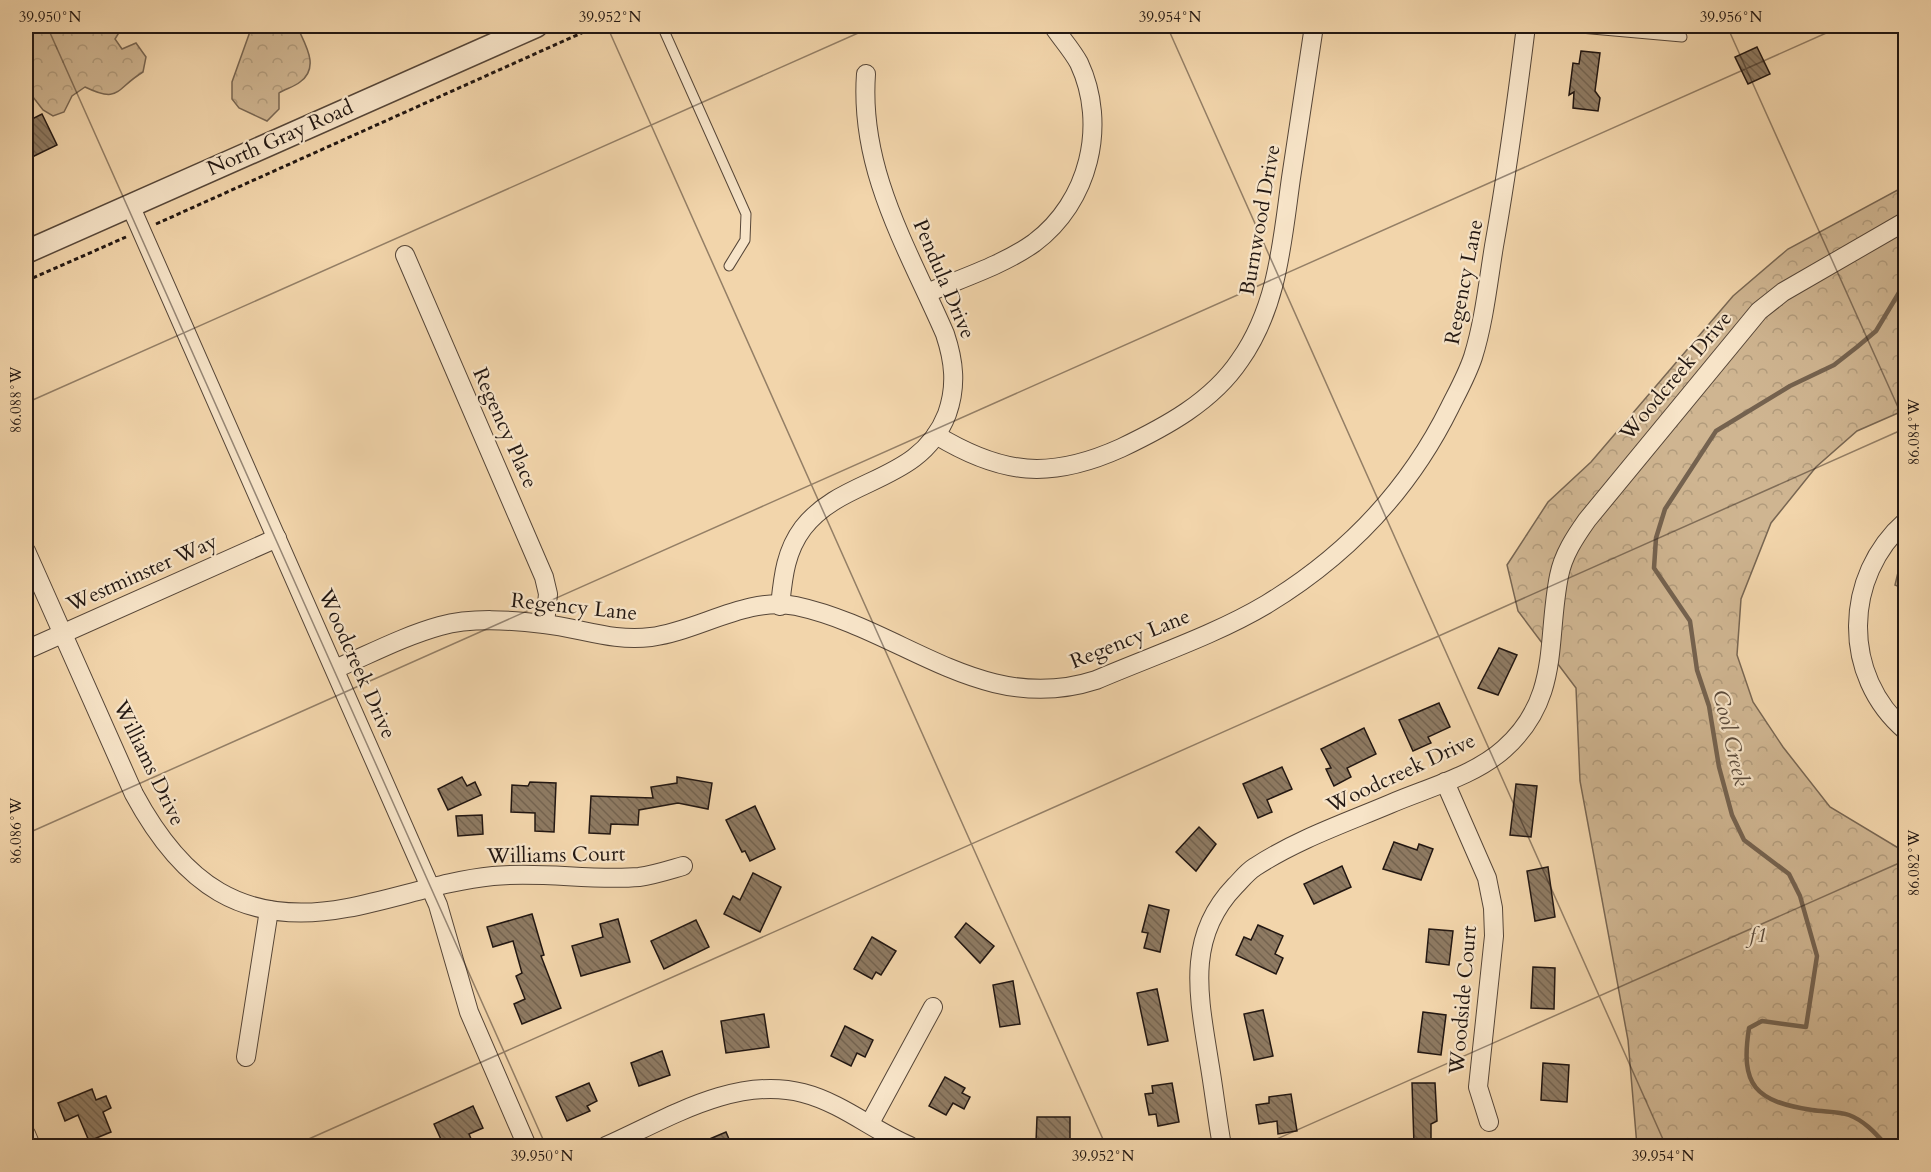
<svg xmlns="http://www.w3.org/2000/svg" width="1931" height="1172" viewBox="0 0 1931 1172" font-family="Cardo,serif">
  <style>
    .forest { fill: url(#forest-crowns); stroke: #786652; stroke-width: 1.5 }
    .lines { fill: none; stroke-linecap: round; stroke-linejoin: round }
    .stream { stroke: #74624f; stroke-width: 4.5 }
    .building { fill: url(#building-back-hatch); stroke: #221712; stroke-width: 1.5 }
    .service-casing { stroke: #564638; stroke-width: 11 }
    .minor-casing { stroke: #564638; stroke-width: 20 }
    .tertiary-casing { stroke: #564638; stroke-width: 25 }
    .path { stroke: #221712; stroke-width: 3; stroke-dasharray: 4.5 3; stroke-linecap: butt }
    .service { stroke: #f7e4c8; stroke-width: 9 }
    .minor { stroke: #f7e4c8; stroke-width: 18 }
    .tertiary { stroke: #f7e4c8; stroke-width: 22 }
    .ticks { fill: none; stroke: #221712; stroke-width: 1.5; stroke-opacity: 0.45 }
    .labels { text-anchor: middle; dominant-baseline: central; stroke-width: 4.5; stroke-linejoin: round; paint-order: stroke }
    .street-label { font-size: 21px; fill: #221712; stroke: #f7e4c8 }
    .park-label { font-size: 21px; font-style: italic; fill: #564638; stroke: #f7e4c8 }
    .water-label { font-size: 22px; font-style: italic; fill: #59493a; stroke: #f7e4c8 }
    .neatline { fill: none; stroke: #221712; stroke-width: 2 }
    .ticks-label { font-size: 15px; text-anchor: middle; fill: #221712 }
  </style>
  <defs>
    <pattern id="forest-crowns" width="20" height="18" patternUnits="userSpaceOnUse" patternTransform="scale(1.5)"><rect width="20" height="18" fill="#cfb591"/><path d="M2 6a3 3 0 1 1 6 0M12 15a3 3 0 1 1 6 0" fill="none" stroke="#b19b7c"/></pattern>
    <pattern id="building-back-hatch" width="6" height="6" patternUnits="userSpaceOnUse" patternTransform="scale(1.5)"><rect width="6" height="6" fill="#8e7a62"/><path d="M-1 5l2 2M0 0l6 6M5-1l2 2" fill="none" stroke="#74634f"/></pattern>
  </defs>
  <rect width="100%" height="100%" fill="#f2d5ab"/>
  <filter id="stains"><feTurbulence type="fractalNoise" baseFrequency=".00333" numOctaves="4"/><feColorMatrix values="0 0 0 0 .2 0 0 0 0 .09 0 0 0 0 .02 0 0 0 .5 -.17"/></filter>
  <radialGradient id="worn" r=".72"><stop offset=".6" stop-color="#630" stop-opacity="0"/><stop offset="1" stop-color="#630" stop-opacity=".3"/></radialGradient>
  <g class="forest">
    <path d="M26 26H123L115 39 122 49 136 43 146 57 143 72C115 89 120 104 85 87L72 96 64 112 53 116 43 110 33 97 26 96Z"/>
    <path d="M252 26H297C304 43 321 67 300 82 294 87 285 89 279 93V109L267 121 239 108 232 99V82Z"/>
    <path d="M1905 186V410L1857 431 1816 467 1771 523 1741 599 1737 655 1753 702 1783 747 1830 807 1905 852V1146H1637L1628 1040 1580 781 1576 688 1518 611 1507 565 1548 502 1591 462 1733 296 1788 249Z"/>
    <path d="M1905 543 1906 589H1905L1895 585Z"/>
  </g>
  <g class="lines">
    <path class="stream" d="M1887 1146C1876 1134 1865 1121 1849 1115 1838 1111 1824 1112 1812 1110 1755 1101 1740 1086 1749 1028L1762 1021 1806 1027 1817 956 1800 896 1789 874 1744 840 1732 815 1719 767 1709 706 1697 670 1690 621 1654 568 1656 538 1665 509 1716 431 1790 386 1834 365 1857 347 1876 331 1906 281"/>
  </g>
  <g class="building">
    <path d="M1757 47 1770 74 1748 84 1735 57Z"/>
    <path d="M1581 51 1600 53 1595 91 1600 98 1598 111 1573 108 1574 92 1569 95 1573 63 1579 64Z"/>
    <path d="M42 114 57 145 26 160V122Z"/>
    <path d="M1499 648 1517 655 1498 695 1478 688Z"/>
    <path d="M1439 703 1450 727 1428 737 1431 743 1413 751 1399 720Z"/>
    <path d="M1364 728 1376 754 1347 768 1351 777 1334 786 1326 769 1331 768 1321 749Z"/>
    <path d="M1282 767 1292 789 1267 800 1272 812 1258 818 1243 784Z"/>
    <path d="M462 777 467 786 475 782 481 795 448 810 438 789Z"/>
    <path d="M677 777 712 783 708 809 678 803 639 810 638 825 611 824 610 834 589 833 591 796 653 798 651 787 677 783Z"/>
    <path d="M530 782 556 783 554 832 535 831V813L511 812 512 785 528 786Z"/>
    <path d="M1516 784 1537 786 1531 837 1510 835Z"/>
    <path d="M755 806 775 849 750 861 745 851 742 852 726 820Z"/>
    <path d="M482 815 483 834 458 836 456 816Z"/>
    <path d="M1199 827 1216 844 1196 871 1176 852Z"/>
    <path d="M1394 842 1417 850 1419 844 1433 849 1421 880 1383 869Z"/>
    <path d="M1342 866 1351 887 1314 904 1304 884Z"/>
    <path d="M1548 867 1555 917 1535 921 1527 871Z"/>
    <path d="M753 873 781 887 760 932 724 914 733 896 740 900Z"/>
    <path d="M1149 905 1169 910 1160 952 1144 948 1148 933 1142 932Z"/>
    <path d="M532 914 544 955 541 956 561 1008 522 1024 514 1004 525 999 516 976 522 973 513 941 493 947 487 927Z"/>
    <path d="M618 919 630 962 581 976 572 946 603 937 600 924Z"/>
    <path d="M696 920 709 947 664 969 651 941Z"/>
    <path d="M966 923 994 946 980 963 955 937Z"/>
    <path d="M1258 925 1283 936 1275 954 1283 958 1276 974 1236 955 1244 937 1251 940Z"/>
    <path d="M1429 929 1453 931 1449 965 1426 962Z"/>
    <path d="M872 937 896 951 881 975 876 972 872 979 854 969Z"/>
    <path d="M1533 967 1555 968 1554 1009 1531 1008Z"/>
    <path d="M1013 981 1020 1024 1000 1027 993 985Z"/>
    <path d="M1157 989 1168 1041 1148 1045 1137 993Z"/>
    <path d="M1263 1010 1273 1056 1254 1060 1244 1014Z"/>
    <path d="M1423 1012 1446 1015 1441 1055 1418 1052Z"/>
    <path d="M764 1014 769 1047 726 1053 721 1021Z"/>
    <path d="M845 1026 873 1040 865 1057 857 1053 851 1066 831 1056Z"/>
    <path d="M662 1051 670 1075 639 1086 631 1063Z"/>
    <path d="M1543 1063 1569 1065 1567 1102 1541 1100Z"/>
    <path d="M945 1077 965 1088 962 1093 970 1097 964 1109 953 1103 946 1115 929 1106Z"/>
    <path d="M589 1083 597 1101 587 1106 590 1111 567 1121 556 1097Z"/>
    <path d="M1172 1083 1179 1122 1158 1126 1156 1114 1149 1115 1145 1094 1153 1093 1152 1086Z"/>
    <path d="M1412 1083H1435L1437 1121 1431 1124V1144L1414 1145Z"/>
    <path d="M92 1089 96 1100 106 1096 111 1108 103 1112 111 1132 89 1141 78 1115 65 1121 58 1103Z"/>
    <path d="M1291 1094 1297 1131 1278 1134 1277 1121 1259 1124 1256 1105 1269 1103V1097Z"/>
    <path d="M473 1106 483 1128 469 1134 474 1146H444L434 1124Z"/>
    <path d="M1037 1117H1070V1143L1036 1142Z"/>
    <path d="M726 1132 732 1146H693Z"/>
  </g>
  <g class="lines">
    <defs>
      <g id="service">
        <path d="M662 26 746 214 745 240 729 266"/>
        <path d="M1558 26 1682 37"/>
      </g>
      <g id="minor">
        <path d="M130 205 438 905 469 1012 527 1146"/>
        <path d="M405 255 544 577 548 594 545 624"/>
        <path d="M927 293C962 278 1003 265 1034 243 1089 202 1108 125 1079 63 1072 50 1061 38 1053 26"/>
        <path d="M936 435C1002 475 1050 480 1121 448 1165 427 1212 402 1240 360 1278 306 1282 242 1291 178 1299 127 1306 76 1314 26"/>
        <path d="M1906 521C1843 576 1841 676 1906 731"/>
        <path d="M26 551 134 794C182 883 242 928 347 908 396 899 443 881 493 876 542 871 590 881 639 877 654 875 669 870 683 866"/>
        <path d="M780 606C783 578 785 552 803 528 843 476 920 484 947 414 957 386 954 361 945 334 908 249 859 170 866 74"/>
        <path d="M26 650 277 538"/>
        <path d="M335 669C370 654 404 636 440 626 472 617 511 620 544 624 581 628 613 642 651 637 699 631 747 596 796 606 903 629 982 717 1096 680 1152 656 1215 635 1267 604 1346 556 1409 490 1450 407 1458 391 1467 375 1473 357 1484 322 1488 283 1494 246 1507 173 1517 99 1526 26"/>
        <path d="M1445 782 1487 878 1493 908 1494 936 1478 1087 1489 1122"/>
        <path d="M246 1057 269 910"/>
        <path d="M870 1123 933 1007"/>
        <path d="M26 1134 31 1146"/>
        <path d="M606 1146C665 1120 735 1075 803 1093 842 1103 874 1131 910 1146"/>
        <path d="M1222 1146C1217 1118 1214 1090 1209 1061 1199 997 1185 938 1235 886 1241 880 1247 872 1255 867 1296 840 1345 823 1390 804 1427 788 1474 776 1504 749 1561 698 1546 641 1559 576 1563 555 1575 537 1587 520L1759 311 1783 292 1906 221"/>
      </g>
      <path id="tertiary" d="M26 252 536 26"/>
    </defs>
    <use href="#service" class="service-casing"/>
    <use href="#minor" class="minor-casing"/>
    <use href="#tertiary" class="tertiary-casing"/>
    <g class="path">
      <path d="M156 224 597 26"/>
      <path d="M26 281 126 237"/>
    </g>
    <use href="#service" class="service"/>
    <use href="#minor" class="minor"/>
    <use href="#tertiary" class="tertiary"/>
  </g>
  <path class="ticks" d="M47 26 546 1146M607 26 1106 1146M1167 26 1666 1146M1727 26 1906 425M26 403 874 26M26 834 1842 26M293 1146 1906 428M1261 1146 1906 860"/>
  <g class="labels">
    <g class="street-label">
      <text transform="translate(280 138) rotate(-24)">North Gray Road</text>
      <text transform="translate(1260 220) rotate(-80)">Burnwood Drive</text>
      <text transform="translate(944 279) rotate(67)">Pendula Drive</text>
      <text transform="translate(1464 282) rotate(-79)">Regency Lane</text>
      <text transform="translate(1676 376) rotate(-50)">Woodcreek Drive</text>
      <text transform="translate(505 428) rotate(66)">Regency Place</text>
      <text transform="translate(142 573) rotate(-24)">Westminster Way</text>
      <text transform="translate(574 607) rotate(6)">Regency Lane</text>
      <text transform="translate(1130 639) rotate(-22)">Regency Lane</text>
      <text transform="translate(357 664) rotate(66)">Woodcreek Drive</text>
      <text transform="translate(149 763) rotate(64)">Williams Drive</text>
      <text transform="translate(1401 773) rotate(-25)">Woodcreek Drive</text>
      <text transform="translate(556 855) rotate(-1)">Williams Court</text>
      <text transform="translate(1463 1000) rotate(-85)">Woodside Court</text>
    </g>
    <g class="park-label">
      <text x="1758" y="935">f1</text>
    </g>
    <g class="water-label">
      <text transform="translate(1731 738) rotate(77)">Cool Creek</text>
    </g>
  </g>
  <rect width="1931" height="1172" fill="none" stroke="#f2d5ab" stroke-width="66"/>
  <rect x="33" y="33" width="1865" height="1106" class="neatline"/>
  <g class="ticks-label">
    <text x="50" y="22">39.950°N</text>
    <text x="610" y="22">39.952°N</text>
    <text x="1170" y="22">39.954°N</text>
    <text x="1731" y="22">39.956°N</text>
    <text transform="translate(16 400) rotate(-90)" y="5">86.088°W</text>
    <text transform="translate(1914 432) rotate(-90)" y="5">86.084°W</text>
    <text transform="translate(16 831) rotate(-90)" y="5">86.086°W</text>
    <text transform="translate(1914 863) rotate(-90)" y="5">86.082°W</text>
    <text x="542" y="1161">39.950°N</text>
    <text x="1103" y="1161">39.952°N</text>
    <text x="1663" y="1161">39.954°N</text>
  </g>
  <rect width="100%" height="100%" filter="url(#stains)"/>
  <rect width="100%" height="100%" fill="url(#worn)"/>
</svg>
